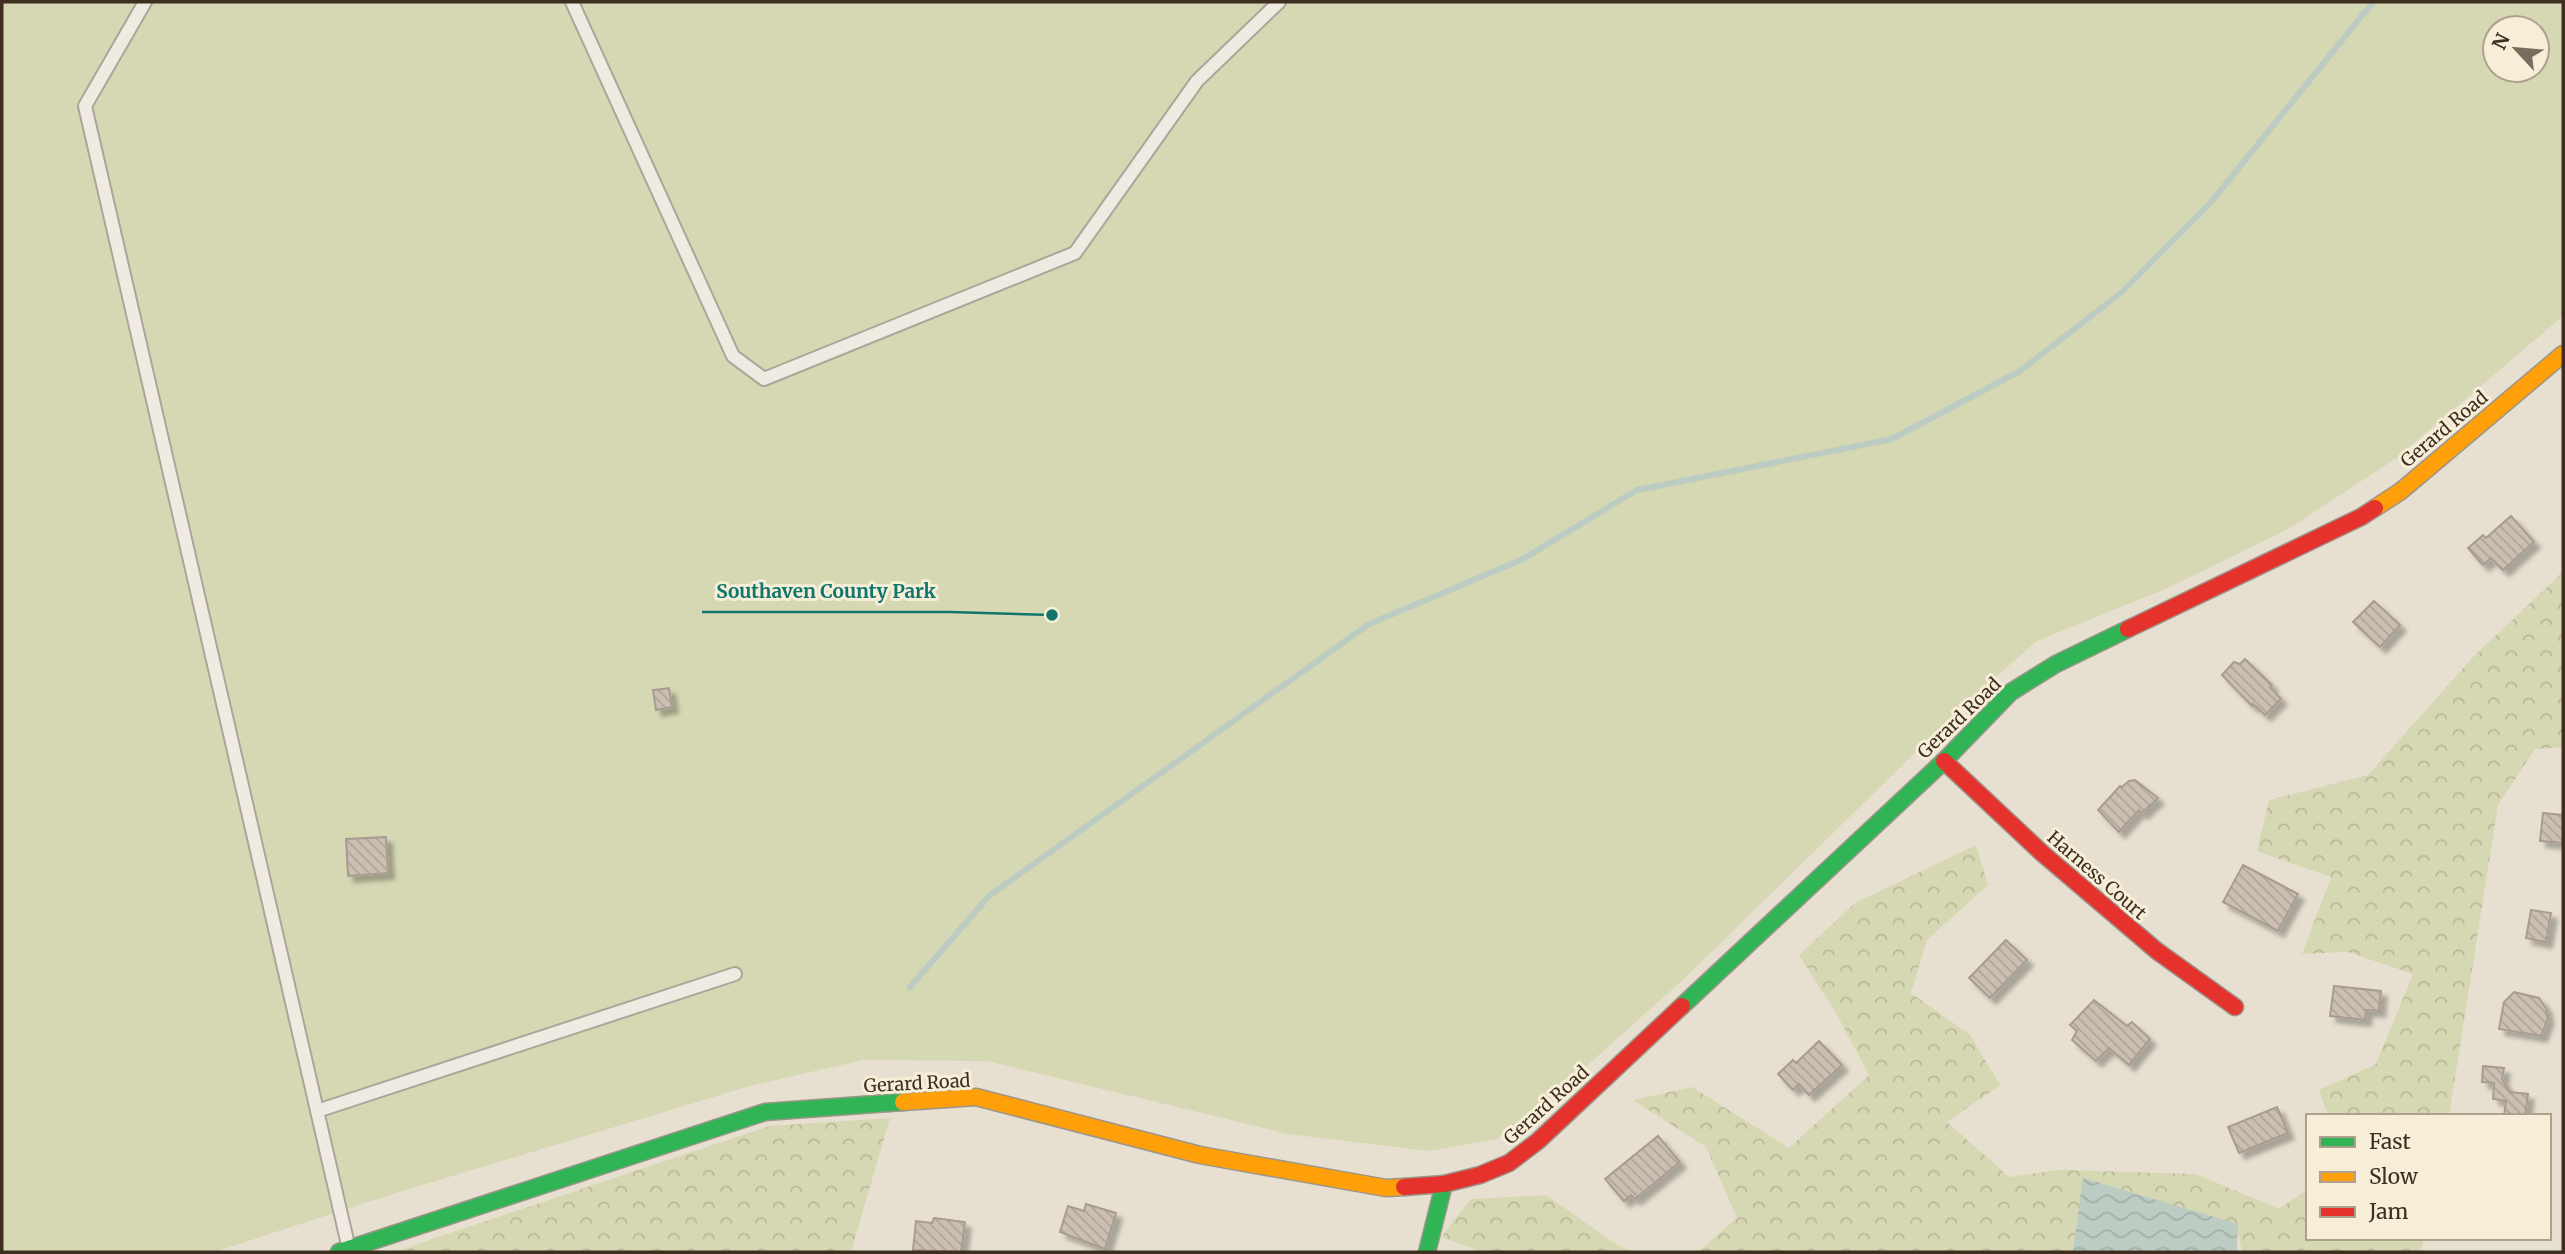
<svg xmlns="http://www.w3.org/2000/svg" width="2565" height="1254" viewBox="0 0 2565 1254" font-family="Merriweather,serif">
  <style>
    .forest { fill: url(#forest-crowns) }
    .park { fill: #d6d7b3; fill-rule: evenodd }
    .water { fill: url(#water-waves) }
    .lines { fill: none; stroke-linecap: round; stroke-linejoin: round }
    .stream { stroke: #bcccc2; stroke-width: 6 }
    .building { fill: url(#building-back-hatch); stroke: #a89c90; stroke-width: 2; filter: url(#shadow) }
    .lane-casing { stroke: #ada599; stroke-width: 16 }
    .fast-casing { stroke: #9c958a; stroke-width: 19 }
    .slow-casing { stroke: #9c958a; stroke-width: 19 }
    .jam-casing { stroke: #9c958a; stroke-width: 19 }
    .lane { stroke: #efebe3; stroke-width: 12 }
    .fast { stroke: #30b455; stroke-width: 16 }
    .slow { stroke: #ff9f0a; stroke-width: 16 }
    .jam { stroke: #e5322d; stroke-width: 16 }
    .labels { text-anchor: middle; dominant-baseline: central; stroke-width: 6; stroke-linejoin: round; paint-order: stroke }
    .street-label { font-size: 18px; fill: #3d2e20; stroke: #f7eed8 }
    .leader { fill: none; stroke: #0f766e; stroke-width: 2.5 }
    .callout-dot { fill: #0f766e; stroke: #f7eed8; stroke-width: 2.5 }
    .callout-label { font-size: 19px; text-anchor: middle; font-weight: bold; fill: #0f766e; stroke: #f7eed8; stroke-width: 6; stroke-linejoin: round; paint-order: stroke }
  </style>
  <defs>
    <pattern id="forest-crowns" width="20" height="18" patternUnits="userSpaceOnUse" patternTransform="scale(1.75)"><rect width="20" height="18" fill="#d6d7b3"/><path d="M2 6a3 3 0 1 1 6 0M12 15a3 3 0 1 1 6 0" fill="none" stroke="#b9b99a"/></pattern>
    <pattern id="water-waves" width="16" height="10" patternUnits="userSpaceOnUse" patternTransform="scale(1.75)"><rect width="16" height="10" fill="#bcccc2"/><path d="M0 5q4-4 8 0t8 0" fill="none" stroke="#a2b0a6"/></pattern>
    <pattern id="building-back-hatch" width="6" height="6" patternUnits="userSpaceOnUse" patternTransform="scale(1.75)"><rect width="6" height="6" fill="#cbbfb2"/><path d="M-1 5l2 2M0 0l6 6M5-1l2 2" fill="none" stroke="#afa499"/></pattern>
    <filter id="shadow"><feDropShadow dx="6" dy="6" stdDeviation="2" flood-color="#0004"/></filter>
  </defs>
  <rect width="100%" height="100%" fill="#e7e0d1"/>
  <g class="forest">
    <path d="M2563 572V747L2535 749 2498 805 2449 1116H2328L2319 1090 2376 1064 2413 974 2348 952 2302 954 2331 877 2257 851 2269 800 2368 775 2475 655Z"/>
    <path d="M1976 845 1988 885 1927 940 1911 993 1970 1035 2000 1085 1947 1122 2009 1177 2060 1170 2196 1174 2279 1209 2308 1189V1238H2424L2420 1252H2242L2238 1232 2087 1252H1698L1737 1218 1706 1147 1633 1100 1692 1087 1789 1148 1869 1075 1836 1013 1799 955 1855 903Z"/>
    <path d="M890 1118 851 1252H394L769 1126Z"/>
    <path d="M1546 1195 1616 1244 1632 1252H1483L1441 1237 1471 1199Z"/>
  </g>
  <path class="park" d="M2 2H2563V316L2395 459 2288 529 2168 588 2037 641 1966 703 1686 977 1534 1113 1497 1139 1430 1151 1288 1134 987 1061 863 1060 750 1086 396 1193 214 1252H2ZM2495 28H2537V70H2495Z"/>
  <path class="water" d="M2083 1178 2238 1224 2237 1252H2073Z"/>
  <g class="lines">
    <path class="stream" d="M910 987 989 896 1369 624 1521 560 1637 490 1892 439 2020 371 2122 292 2212 201 2373 2"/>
  </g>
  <g class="building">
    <path d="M2511 516 2534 542 2503 570 2491 558 2483 565 2468 548 2483 535 2486 538Z"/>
    <path d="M2374 601 2400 625 2380 647 2353 622Z"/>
    <path d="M2245 659 2272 685 2270 687 2281 699 2265 715 2253 704 2252 706 2222 675 2234 662 2240 664Z"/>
    <path d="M669 688 672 707 656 710 653 690Z"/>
    <path d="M2135 780 2158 798 2142 813 2139 810 2119 832 2098 810 2120 786 2122 787 2129 781Z"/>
    <path d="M2543 813 2563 815V843L2540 841Z"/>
    <path d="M386 837 388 873 348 876 346 839Z"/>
    <path d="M2243 865 2298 894 2278 931 2223 902Z"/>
    <path d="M2531 910 2551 913 2546 942 2526 938Z"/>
    <path d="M2006 940 2027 960 1990 998 1969 978Z"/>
    <path d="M2334 986 2381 991 2379 1011 2366 1010 2365 1020 2330 1016Z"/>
    <path d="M2514 992 2539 998 2547 1010 2546 1014 2548 1018 2541 1036 2499 1029 2504 1002Z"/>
    <path d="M2094 1000 2127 1026 2132 1022 2150 1039 2129 1065 2109 1048 2096 1061 2072 1040 2077 1031 2070 1025Z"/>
    <path d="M1819 1041 1842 1065 1809 1095 1799 1084 1793 1090 1778 1074 1793 1060 1796 1063Z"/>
    <path d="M2483 1066 2504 1068 2502 1079 2510 1092 2528 1094 2525 1116H2504L2506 1101 2493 1099 2494 1083 2482 1082Z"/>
    <path d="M2277 1107 2288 1133 2239 1153 2228 1127Z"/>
    <path d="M1658 1136 1680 1162 1635 1199 1631 1195 1624 1201 1605 1179Z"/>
    <path d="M1086 1204 1116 1213 1105 1249 1060 1232 1068 1206 1084 1211Z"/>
    <path d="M934 1218 965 1222 961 1252 913 1250 916 1221 932 1223Z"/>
  </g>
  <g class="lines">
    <defs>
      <g id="lane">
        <path d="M145 2 85 106 349 1249"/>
        <path d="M572 2 733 356 764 379 1075 253 1197 81 1279 2"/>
        <path d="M317 1111 735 974"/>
      </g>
      <g id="fast">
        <path d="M1682 1006 1944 761 2011 692 2056 664 2128 629"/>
        <path d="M339 1252 765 1112 903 1102"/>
        <path d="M1427 1252 1444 1184"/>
      </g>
      <g id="slow">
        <path d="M2375 508 2401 491 2563 354"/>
        <path d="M903 1102 976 1097 1200 1155 1386 1188 1404 1187"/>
      </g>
      <g id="jam">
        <path d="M2128 629 2361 517 2375 508"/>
        <path d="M1944 761 2042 853 2157 951 2235 1007"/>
        <path d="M1404 1187 1444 1184 1480 1175 1509 1163 1538 1141 1682 1006"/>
      </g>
    </defs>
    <use href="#lane" class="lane-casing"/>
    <use href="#fast" class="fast-casing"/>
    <use href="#slow" class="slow-casing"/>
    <use href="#jam" class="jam-casing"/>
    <use href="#lane" class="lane"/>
    <use href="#fast" class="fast"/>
    <use href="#slow" class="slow"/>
    <use href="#jam" class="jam"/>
  </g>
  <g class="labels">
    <g class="street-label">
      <text transform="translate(2444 429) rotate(-40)">Gerard Road</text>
      <text transform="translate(1959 718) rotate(-44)">Gerard Road</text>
      <text transform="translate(2097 875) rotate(41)">Harness Court</text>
      <text transform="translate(917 1083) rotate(-3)">Gerard Road</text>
      <text transform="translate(1546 1105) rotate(-42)">Gerard Road</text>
    </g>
  </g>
  <path class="leader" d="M1052 615L950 612H702"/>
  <circle class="callout-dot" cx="1052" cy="615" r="7"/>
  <g class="callout-label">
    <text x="826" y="598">Southaven County Park</text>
  </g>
  <rect width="2565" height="1254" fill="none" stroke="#3d2e20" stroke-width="7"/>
  <rect x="2306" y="1114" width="245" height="126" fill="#f7eed8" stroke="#ada18e" stroke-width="2"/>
  <rect x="2320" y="1137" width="35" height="10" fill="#30b455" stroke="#ada18e" stroke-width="2"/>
  <text x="2369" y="1149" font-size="21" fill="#3d2e20">Fast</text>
  <rect x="2320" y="1172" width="35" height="10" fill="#ff9f0a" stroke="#ada18e" stroke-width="2"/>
  <text x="2369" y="1184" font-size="21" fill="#3d2e20">Slow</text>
  <rect x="2320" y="1207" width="35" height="10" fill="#e5322d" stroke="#ada18e" stroke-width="2"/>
  <text x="2369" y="1219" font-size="21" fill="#3d2e20">Jam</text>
  <g transform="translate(2516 49) rotate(296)"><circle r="33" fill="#f7eed8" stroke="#ada18e" stroke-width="2"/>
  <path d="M0-5L12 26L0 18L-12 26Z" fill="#786c5e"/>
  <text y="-10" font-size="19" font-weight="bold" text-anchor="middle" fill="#3d2e20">N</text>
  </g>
</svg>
